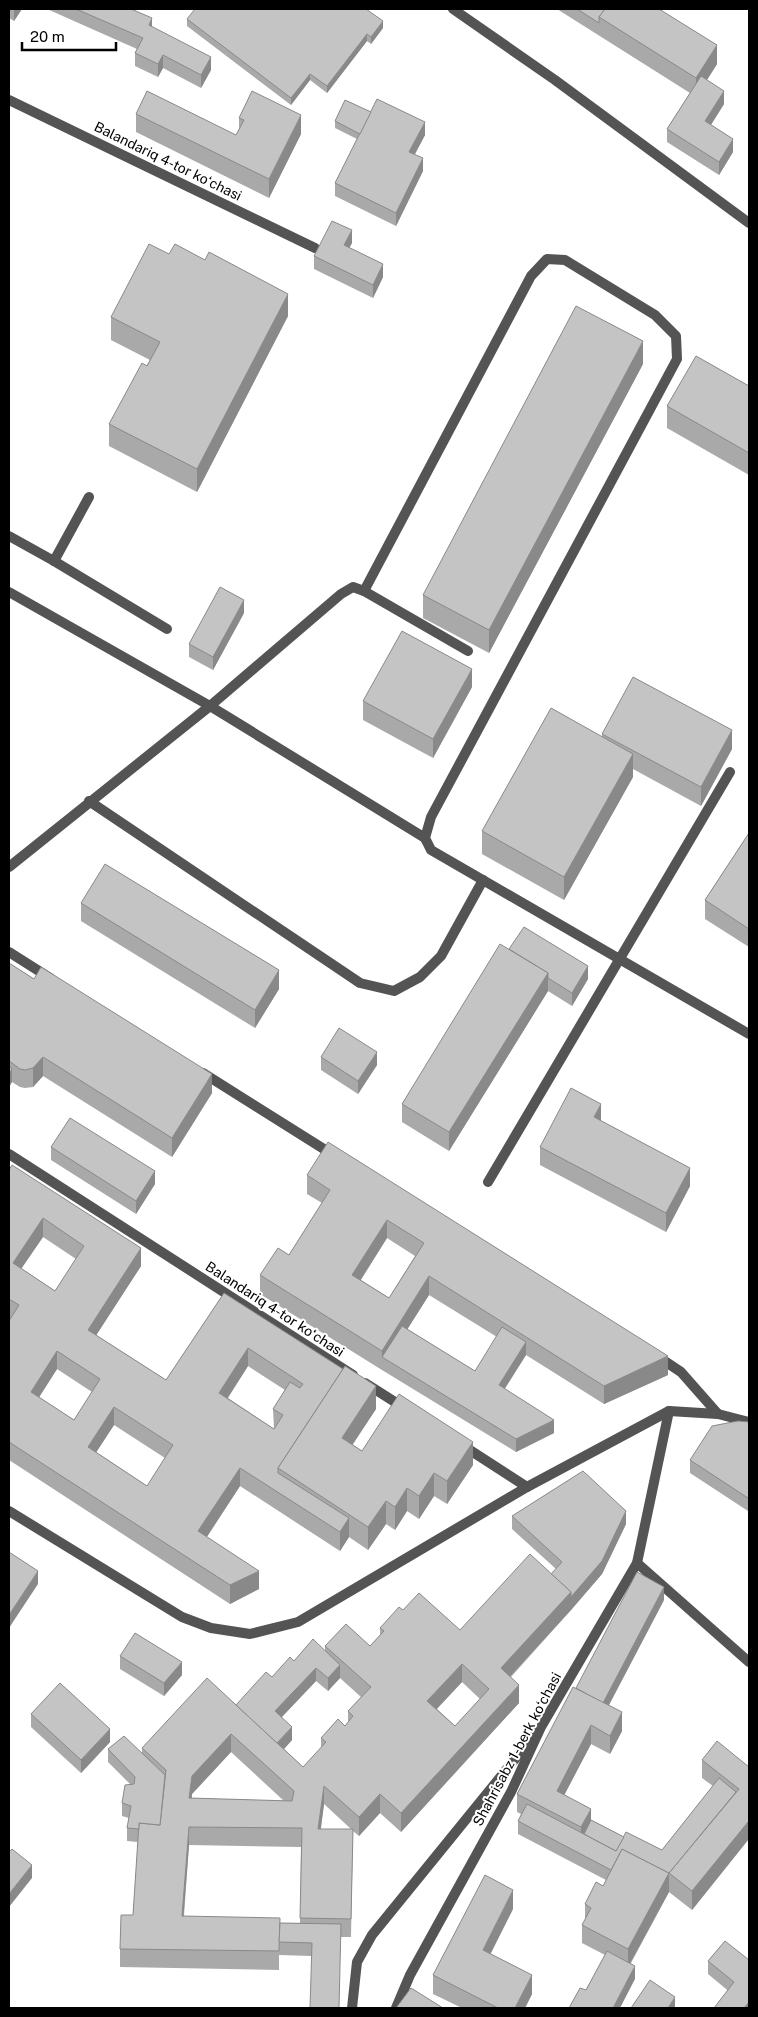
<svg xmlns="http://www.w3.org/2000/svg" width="758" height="2017" viewBox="0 0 758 2017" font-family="'Public Sans',sans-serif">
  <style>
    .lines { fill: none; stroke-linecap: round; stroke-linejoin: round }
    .service { stroke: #545454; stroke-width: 10 }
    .minor { stroke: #545454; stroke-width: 10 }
    .tertiary { stroke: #545454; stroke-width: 10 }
    .wall { fill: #a9a9a9; fill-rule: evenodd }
    .shaded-wall { fill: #898989 }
    .building { fill: #c4c4c4; stroke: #898989; fill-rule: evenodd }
    .labels { text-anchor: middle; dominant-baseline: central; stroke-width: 4; stroke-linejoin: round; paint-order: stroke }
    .street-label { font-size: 14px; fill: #000; stroke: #fff }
  </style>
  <rect width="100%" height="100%" fill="#fff"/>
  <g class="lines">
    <g class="service">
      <path d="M9 536 54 561 167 629"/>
      <path d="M54 561 89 497"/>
      <path d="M364 591 531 276 547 259 565 260 655 315 676 336 677 359 431 817 425 838 431 850 749 1034"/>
      <path d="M9 592 210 706 341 594 353 587 364 591 468 651"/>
      <path d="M89 801 360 983 394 991 420 977 441 956 483 880"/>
      <path d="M9 867 210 706 425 838"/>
      <path d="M488 1182 730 772"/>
      <path d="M637 1563 749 1662"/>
      <path d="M352 2008 357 1962 372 1935 537 1732"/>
    </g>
    <g class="minor">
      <path d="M453 9 555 80 749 223"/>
      <path d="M9 100 315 248"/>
      <path d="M9 952 50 978"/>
      <path d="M203 1073 335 1156"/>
      <path d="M9 1154 353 1375"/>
      <path d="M657 1356 681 1372 718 1414"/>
      <path d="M365 1383 406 1409"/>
      <path d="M462 1445 527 1487"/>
      <path d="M396 2008 410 1975 511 1792 541 1727 637 1563 669 1411"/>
    </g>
    <path class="tertiary" d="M9 1511 182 1617 211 1628 250 1634 298 1622 527 1487 669 1411 718 1414 749 1422"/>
  </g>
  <g class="wall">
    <path d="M9 9H22L14 21 9 18Z"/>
    <path d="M47 9H131L152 27 211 70 201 88 163 68 158 77 135 66V53L137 49Z"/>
    <path d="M557 9H659L717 64 707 80 724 104 711 125 733 152 719 175 667 142V129L690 93Z"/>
    <path d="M187 19 383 28 371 44 367 41 327 93 310 80 291 105 187 26Z"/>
    <path d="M371 112 425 135 415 154 423 171 396 226 335 196V183L357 139 335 128V121Z"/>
    <path d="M136 114 236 135 239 129V118L301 134 269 198 136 132Z"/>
    <path d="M352 243 349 248 383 277 373 298 314 269V256Z"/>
    <path d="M288 316 197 492 109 446V424L150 360 111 340V317Z"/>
    <path d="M643 364 489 653 423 618V595Z"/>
    <path d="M749 386V475L667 428V406Z"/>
    <path d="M244 613 213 670 189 657V644Z"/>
    <path d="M472 687 433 758 363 720V701Z"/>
    <path d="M602 734 732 749 701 806 633 769V777L564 900 482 854V831L602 737Z"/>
    <path d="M749 833V947L705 919V900Z"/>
    <path d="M81 903 279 989 255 1028 81 921Z"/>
    <path d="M509 949 588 979 572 1006 548 991 449 1151 402 1122V1104Z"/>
    <path d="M9 963 212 1093 172 1157 43 1076 33 1087 25 1088 20 1087 12 1082 9 1087Z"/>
    <path d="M321 1057 377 1065 358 1094 321 1070Z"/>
    <path d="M601 1121 690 1186 666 1232 540 1165V1147Z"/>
    <path d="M51 1147 155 1184 136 1214 51 1160Z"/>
    <path d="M9 1170 141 1266 96 1335 166 1380 224 1293 376 1409 352 1444 362 1451 473 1465 447 1504 434 1496 419 1519 407 1511 395 1530 386 1524 368 1550 349 1537 340 1551 240 1486 207 1537 259 1589 230 1604 9 1460V1321L10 1318 9 1317ZM43 1237 76 1259 55 1291 21 1268ZM248 1366 285 1390 273 1409 274 1429 228 1398ZM57 1369 92 1392 74 1420 39 1397ZM114 1425 165 1458 147 1486 96 1452Z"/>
    <path d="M307 1175 668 1375 604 1404 526 1355 504 1389 554 1433 516 1452 382 1370 260 1294V1275L289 1255 322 1203 307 1194ZM387 1238 415 1256 389 1298 361 1280ZM429 1295 497 1337 475 1371 407 1329Z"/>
    <path d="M749 1422 748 1511 690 1473V1460Z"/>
    <path d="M512 1516 626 1524 602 1574 571 1610 511 1677 519 1703 401 1832 380 1813 359 1836 353 1831 351 1937H341L311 1956 279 1955V1946V1970L120 1967V1949L133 1915 138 1842 127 1841V1828L129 1818 122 1816V1803L130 1784 108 1762V1749L142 1753V1748L236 1705 294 1661 325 1651V1646H370L380 1635V1628L403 1610 460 1630 551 1574 556 1569 512 1529ZM340 1678 361 1697 348 1711V1722L345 1726 321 1738V1748L303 1767 284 1749 292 1740 282 1717 316 1681 328 1691ZM462 1682 480 1699 455 1726 437 1709ZM231 1752 284 1801 192 1798V1794ZM324 1804 351 1829H321ZM189 1845 301 1847 300 1923H280L184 1916Z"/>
    <path d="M664 1600 609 1705 622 1731 610 1754 591 1744 564 1795 591 1820 624 1837 662 1850 713 1786 702 1778V1760L749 1767V1841L748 1840 692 1910 669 1892 631 1963 635 1979 586 1990 605 1955 582 1943V1925L585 1920V1904L603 1886 606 1880 518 1834V1821L521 1814 517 1812V1794L576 1688Z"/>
    <path d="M120 1656 182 1675 164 1696 120 1669Z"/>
    <path d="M31 1714 110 1742 81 1773 31 1727Z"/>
    <path d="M513 1909 490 1954 532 1994 525 2008H462L433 1994V1975Z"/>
    <path d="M725 1941 749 2008 708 1974V1961Z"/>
  </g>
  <g class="shaded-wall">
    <path d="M14 9H22L14 21Z"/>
    <path d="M152 18V31L149 25Z"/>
    <path d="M383 21V28L371 44V37Z"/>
    <path d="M367 34V41L327 93V86Z"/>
    <path d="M717 45V64L696 97V78Z"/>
    <path d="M163 55V68L158 77V64Z"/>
    <path d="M211 57V70L201 88V75Z"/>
    <path d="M310 74V80L291 105V98Z"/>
    <path d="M724 91V104L705 134V121Z"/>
    <path d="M301 115V134L269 198V179Z"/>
    <path d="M425 122V135L409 165V152Z"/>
    <path d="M733 139V152L719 175V162Z"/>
    <path d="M423 158V171L396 226V213Z"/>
    <path d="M352 230V243L344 258V245Z"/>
    <path d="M383 264V277L373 298V285Z"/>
    <path d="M288 294V316L197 492V469Z"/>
    <path d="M643 341V364L489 653V630Z"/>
    <path d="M244 600V613L213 670V657Z"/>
    <path d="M472 669V687L433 758V739Z"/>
    <path d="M732 730V749L701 806V787Z"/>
    <path d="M633 754V777L564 900V877Z"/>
    <path d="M588 966V979L572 1006V993Z"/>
    <path d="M279 970V989L255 1028V1010Z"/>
    <path d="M548 973V991L449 1151V1132Z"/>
    <path d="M377 1052V1065L358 1094V1081Z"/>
    <path d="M43 1057V1076L33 1087V1068Z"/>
    <path d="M12 1069V1082L9 1087V1074Z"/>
    <path d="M212 1074V1093L172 1157V1138Z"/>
    <path d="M601 1104V1122L594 1117Z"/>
    <path d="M690 1168V1186L666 1232V1213Z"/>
    <path d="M155 1171V1184L136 1214V1201Z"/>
    <path d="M43 1218V1237L13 1281V1263Z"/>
    <path d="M387 1220V1238L352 1293V1275Z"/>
    <path d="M141 1248V1266L88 1348V1330Z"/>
    <path d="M429 1276V1295L388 1360 382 1357V1370V1351Z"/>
    <path d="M526 1342V1355L499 1398V1385Z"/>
    <path d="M248 1348V1366L219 1411V1393Z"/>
    <path d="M57 1351V1369L31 1410V1392Z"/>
    <path d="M668 1356V1375L604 1404V1386Z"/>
    <path d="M376 1386V1409L342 1461V1438Z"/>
    <path d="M114 1407V1425L88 1465V1447Z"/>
    <path d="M554 1420V1433L516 1452V1439Z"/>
    <path d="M473 1442V1465L447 1504V1481Z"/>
    <path d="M240 1468V1486L198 1550V1531Z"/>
    <path d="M434 1473V1496L419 1519V1496Z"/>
    <path d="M407 1488V1511L395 1530V1507Z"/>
    <path d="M749 1496V1509L748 1511V1498Z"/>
    <path d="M386 1501V1524L368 1550V1527Z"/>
    <path d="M626 1511V1524L602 1574 571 1610 501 1686V1668Z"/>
    <path d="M349 1518V1537L340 1551V1532Z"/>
    <path d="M38 1571V1584L9 1628V1615Z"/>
    <path d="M259 1571V1589L230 1604V1585Z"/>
    <path d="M664 1587V1600L601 1720V1707Z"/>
    <path d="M182 1662V1675L164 1696V1683Z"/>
    <path d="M462 1664V1682L427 1719V1701Z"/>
    <path d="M340 1665V1678L328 1691V1678Z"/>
    <path d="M316 1668V1681L275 1724V1711Z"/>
    <path d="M519 1685V1703L401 1832V1813Z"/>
    <path d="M622 1712V1731L610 1754V1736Z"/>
    <path d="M591 1725V1744L557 1809V1791Z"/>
    <path d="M292 1727V1740L275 1759V1746Z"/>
    <path d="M110 1729V1742L81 1773V1760Z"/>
    <path d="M231 1734V1752L192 1794 189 1816V1798L192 1776Z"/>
    <path d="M324 1786V1804L318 1847V1829Z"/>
    <path d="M380 1794V1813L359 1836V1817Z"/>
    <path d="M591 1809V1827L581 1839V1827Z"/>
    <path d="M748 1822V1840L692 1910V1891Z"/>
    <path d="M189 1827V1845L182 1934V1916Z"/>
    <path d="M32 1865V1878L9 1907V1894Z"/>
    <path d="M669 1873V1892L628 1967V1949Z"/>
    <path d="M513 1890V1909L483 1969V1950Z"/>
    <path d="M635 1966V1979L620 2008H613Z"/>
    <path d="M532 1975V1994L525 2008H515Z"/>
    <path d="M675 1997V2008H668Z"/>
    <path d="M749 2002V2008H744Z"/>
  </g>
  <g class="building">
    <path d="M76 9H131L152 18 149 25 211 57 201 75 163 55 158 64 135 53 143 38Z"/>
    <path d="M195 9H366L383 21 371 37 367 34 327 86 310 74 291 98 187 19Z"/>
    <path d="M577 9H605L599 17V23Z"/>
    <path d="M605 9H659L717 45 696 78 599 17Z"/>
    <path d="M701 76 724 91 705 121 733 139 719 162 667 129Z"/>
    <path d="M147 91 236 135 244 120 239 118 252 91 301 115 269 179 136 114Z"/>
    <path d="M377 99 425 122 409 152 423 158 396 213 335 183Z"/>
    <path d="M345 100 371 112 360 134 335 121Z"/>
    <path d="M332 221 352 230 344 245 383 264 373 285 314 256Z"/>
    <path d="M149 244 169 254 175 244 205 260 209 252 288 294 197 469 109 424 142 363 147 366 160 342 111 317Z"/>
    <path d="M576 306 643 341 489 630 423 595Z"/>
    <path d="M696 356 749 386V453L667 406Z"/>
    <path d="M220 587 244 600 213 657 189 644Z"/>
    <path d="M402 631 472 669 433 739 363 701Z"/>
    <path d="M633 677 732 730 701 787 602 734Z"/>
    <path d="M551 708 633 754 564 877 482 831Z"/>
    <path d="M749 833V929L705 900Z"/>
    <path d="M105 864 279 970 255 1010 81 903Z"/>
    <path d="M524 927 588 966 572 993 548 978V973L509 949Z"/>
    <path d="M500 944 548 973 449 1132 402 1104Z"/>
    <path d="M9 963 34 979 41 967 212 1074 172 1138 43 1057 33 1068 25 1070 20 1069 9 1061Z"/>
    <path d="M339 1028 377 1052 358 1081 321 1057Z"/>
    <path d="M9 1066 12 1069 9 1074Z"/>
    <path d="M571 1088 601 1104 594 1117 690 1168 666 1213 540 1147Z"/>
    <path d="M70 1118 155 1171 136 1201 51 1147Z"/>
    <path d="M328 1142 668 1356 604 1386 429 1276 382 1351 260 1275 278 1248 289 1255 330 1190 307 1175ZM387 1220 424 1243 389 1298 352 1275Z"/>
    <path d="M12 1165 141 1248 88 1330 166 1380 224 1293 343 1369 278 1468V1473L349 1518 340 1532 240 1468 198 1531 259 1571 230 1585 9 1442V1321L19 1305 9 1299V1170ZM43 1218 84 1246 55 1291 13 1263ZM248 1348 303 1384 300 1388 290 1382 273 1409 283 1415 274 1429 219 1393ZM57 1351 100 1379 74 1420 31 1392ZM114 1407 173 1445 147 1486 88 1447Z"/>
    <path d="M402 1326 475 1371 502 1327 526 1342 499 1385 554 1420 516 1439 382 1357Z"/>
    <path d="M345 1366 376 1386 342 1438 362 1451 399 1394 473 1442 447 1481 434 1473 419 1496 407 1488 395 1507 386 1501 368 1527 278 1468Z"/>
    <path d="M738 1421 749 1422V1496L748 1498 690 1460 712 1426Z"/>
    <path d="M583 1471 626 1511 602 1561 571 1597V1592L551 1574 562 1562 512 1516Z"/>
    <path d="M9 1552 38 1571 9 1615Z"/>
    <path d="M530 1554 571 1592 501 1668 519 1685 401 1813 380 1794 359 1817 324 1786 318 1829H353L351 1919 300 1918 302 1828 189 1827 182 1916 280 1918 279 1951 120 1949 121 1915H133L139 1823 160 1825 166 1770 142 1748 207 1678 303 1767 326 1742 321 1738 338 1719 345 1726 353 1716 348 1711 371 1687 325 1646 346 1624 370 1646 384 1631 380 1628 399 1607 403 1610 419 1593 460 1630ZM462 1664 489 1689 455 1726 427 1701ZM231 1734 294 1791 292 1801 189 1798 192 1776Z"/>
    <path d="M637 1572 664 1587 603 1703 576 1688Z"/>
    <path d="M135 1633 182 1662 164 1683 120 1656Z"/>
    <path d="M313 1639 340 1665 328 1678 316 1668 275 1711 292 1727 277 1743 236 1705 266 1672 272 1677 290 1657 294 1661Z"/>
    <path d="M60 1683 110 1729 81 1760 31 1714Z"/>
    <path d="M573 1687 622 1712 610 1736 591 1725 557 1791 591 1809 581 1827 517 1794Z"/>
    <path d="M124 1736 165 1775 160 1825 139 1823V1829L127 1828 131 1806 122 1803 125 1785 134 1784 135 1777 108 1749Z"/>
    <path d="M717 1741 749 1767V1823L748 1822 692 1891 669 1873 628 1949 582 1925 591 1908 585 1904 596 1882 603 1886 622 1849 669 1873 739 1789 702 1760Z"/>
    <path d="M719 1778 736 1792 669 1873 622 1849 611 1870 518 1821 527 1804 616 1851 626 1832 662 1850Z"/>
    <path d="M591 1820 624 1837 616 1851 584 1834Z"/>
    <path d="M12 1849 32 1865 9 1894V1852Z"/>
    <path d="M485 1875 513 1890 483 1950 532 1975 515 2008H498L433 1975Z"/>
    <path d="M280 1923 341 1924 339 2008H310L312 1943 279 1942Z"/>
    <path d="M725 1941 749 1960V2002L744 2008H714L734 1982 708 1961Z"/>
    <path d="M607 1951 635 1966 613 2008H569L580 1988 586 1990Z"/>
    <path d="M650 1980 675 1997 668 2008H631Z"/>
    <path d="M411 1988 443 2008H396Z"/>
  </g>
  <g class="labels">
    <g class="street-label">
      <text transform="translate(168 161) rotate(26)">Balandariq 4-tor koʻchasi</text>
      <text transform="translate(275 1309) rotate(33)">Balandariq 4-tor koʻchasi</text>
      <text transform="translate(517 1749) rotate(-62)">Shahrisabz 1-berk koʻchasi</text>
    </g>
  </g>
  <rect width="758" height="2017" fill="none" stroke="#000000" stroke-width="20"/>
  <path d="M22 42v8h94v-8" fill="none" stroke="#000000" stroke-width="2.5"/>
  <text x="30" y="42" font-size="15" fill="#000000" stroke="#ffffff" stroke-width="4" paint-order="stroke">20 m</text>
</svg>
